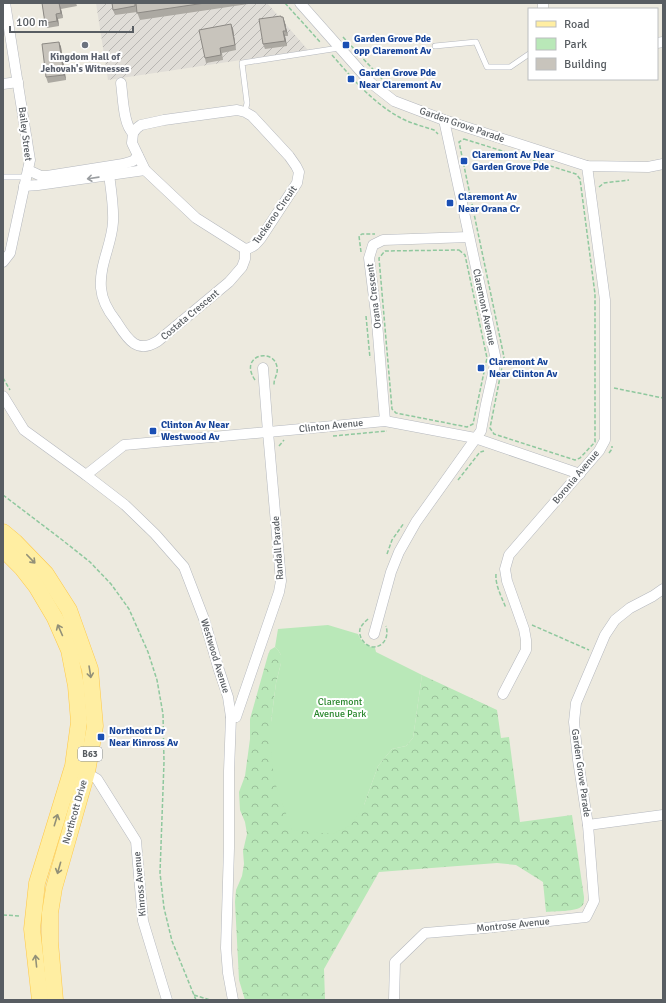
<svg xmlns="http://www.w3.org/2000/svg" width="666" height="1003" viewBox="0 0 666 1003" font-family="Signika,sans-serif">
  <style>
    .industrial { fill: url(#industrial-furrows) }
    .forest { fill: url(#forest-crowns) }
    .park { fill: #b9e8b8 }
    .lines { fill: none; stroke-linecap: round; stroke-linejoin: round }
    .lane-casing { stroke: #b5b8be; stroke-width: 6 }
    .street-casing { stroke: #b5b8be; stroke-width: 11 }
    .primary-casing { stroke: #ffc846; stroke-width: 17 }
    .path { stroke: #8fc89e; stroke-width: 1.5; stroke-dasharray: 4 2; stroke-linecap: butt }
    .lane { stroke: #fff; stroke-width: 5 }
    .street { stroke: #fff; stroke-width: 10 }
    .primary { stroke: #ffeea2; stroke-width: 16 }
    .wall { fill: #aca9a2 }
    .shaded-wall { fill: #8c8984 }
    .building { fill: #c8c4bc; stroke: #8c8984 }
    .oneway { stroke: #9b9ea1 }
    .oneway2 { stroke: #929078 }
    .worship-dot { fill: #6b7280; stroke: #fff; stroke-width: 1.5 }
    .transit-dot { fill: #1a4fb4; stroke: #fff; stroke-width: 1.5 }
    .labels { text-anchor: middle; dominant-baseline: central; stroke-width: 4; stroke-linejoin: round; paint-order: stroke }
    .shield { fill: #fff; stroke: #8a8e91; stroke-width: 1 }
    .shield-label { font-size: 9px; font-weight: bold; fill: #585d62 }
    .transit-label { font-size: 10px; font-weight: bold; fill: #164399; stroke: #fff; text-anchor: start }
    .worship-label { font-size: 10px; font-weight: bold; fill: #5b616d; stroke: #fff }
    .street-label { font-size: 10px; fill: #585d62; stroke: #fff }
    .park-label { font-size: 10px; fill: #2b872e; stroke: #fff }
  </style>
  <defs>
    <pattern id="industrial-furrows" width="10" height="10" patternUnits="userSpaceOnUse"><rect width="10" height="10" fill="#e0ddd7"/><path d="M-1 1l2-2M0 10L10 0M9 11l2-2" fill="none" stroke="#b8b6b2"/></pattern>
    <pattern id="forest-crowns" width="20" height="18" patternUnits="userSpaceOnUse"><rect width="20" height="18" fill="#b9e8b8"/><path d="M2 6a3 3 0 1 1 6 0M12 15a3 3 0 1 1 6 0" fill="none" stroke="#99bf99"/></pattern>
  </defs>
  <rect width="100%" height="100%" fill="#edeadf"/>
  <path class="industrial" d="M96 3H267L308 50 108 80Z"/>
  <path class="forest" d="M275 647 278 650 281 655V663L276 683 271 722 364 805 378 766 392 749 406 746 413 738 422 675 497 710 501 738 509 737 520 822 572 815 584 897C584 900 584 904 582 906 577 912 554 911 546 912L543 882 516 865 497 863 379 872 324 969 325 1000H245L239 980 235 902 236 890 242 876 244 864 243 851 247 834 245 822 240 810 239 792 245 776 250 739V719L268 655 270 650Z"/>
  <path class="park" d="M328 625 358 634C362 643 366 646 375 648L376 652 422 675 413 738 406 746 392 749 378 766 364 805 350 826 332 834 292 830 274 780 271 752V722L276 683 281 663V655L278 650 275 647 278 629Z"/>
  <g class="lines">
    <defs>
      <g id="lane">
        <path d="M435 46 476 42 487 67H510L529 54"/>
        <path d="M245 112 247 103 242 63 339 48"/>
        <path d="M3 177H26"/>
      </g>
      <g id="street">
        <path d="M300 3 371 83 394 101 444 120 587 166 648 167 663 164"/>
        <path d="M543 3V9"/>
        <path d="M657 43 663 42"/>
        <path d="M121 83C123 96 123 125 133 133"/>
        <path d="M3 84 18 82"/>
        <path d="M237 110 245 112 252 116 289 156 296 166 299 172 297 183 261 238C256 244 253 248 245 249L196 218 145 170 132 143 133 133 137 128 141 125 164 120Z"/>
        <path d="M108 167C110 184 114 204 113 222 112 244 99 265 101 288 102 301 108 311 116 321 127 338 136 355 158 341L229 282 242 267 245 259V249"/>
        <path d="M28 170 41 176H47L123 164 133 161 138 156"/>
        <path d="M24 186 38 185 145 170"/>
        <path d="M3 262 10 253 30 160 5 3"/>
        <path d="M3 396 24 430 86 475 125 505 155 534 184 567 204 619 219 670 228 697 231 717 229 771V848L226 948 228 973 233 1000"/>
        <path d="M385 421 377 322 369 258 373 245 383 240 469 237"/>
        <path d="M86 475 124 445 323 427 385 421 475 438 580 474"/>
        <path d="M374 634 391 572 399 552 416 522 481 431 486 404 496 360 444 120"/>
        <path d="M503 694 526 650V640L524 629 507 581 505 569 509 555 599 451 605 440V300L587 166"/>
        <path d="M231 717H236L279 592 281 581 268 432 263 368"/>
        <path d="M83 771 97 779 136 841 143 921 167 1000"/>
        <path d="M588 825 663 815"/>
        <path d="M394 1000 395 962 425 933 485 928 586 917 594 901 588 825 578 760 574 722 576 703 605 635 615 620 630 608 653 596 663 589"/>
      </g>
      <g id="primary">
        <path d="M3 532 15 542 46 574 69 610 90 669 95 726 87 772 54 888 50 913V942L55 1000"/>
        <path d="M3 549 22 568 36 586 55 618 69 650 76 686 79 722 73 766 37 883 32 929 40 1000"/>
      </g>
    </defs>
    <use href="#lane" class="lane-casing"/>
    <use href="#street" class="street-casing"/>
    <use href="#primary" class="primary-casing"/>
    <g class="path">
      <path d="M285 3 321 43"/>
      <path d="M343 37 382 79"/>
      <path d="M332 55C352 78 372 102 399 117 409 123 422 126 434 130L438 134"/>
      <path d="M464 139 576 174 580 179 595 294V442L580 458 575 460 494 434 490 428 504 357 459 142Z"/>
      <path d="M599 187 604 183 629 180"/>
      <path d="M459 250 465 255 487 358 473 424 467 427 396 413 392 409 379 258 385 251Z"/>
      <path d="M361 252 359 236 362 234H375"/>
      <path d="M366 316 370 358"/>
      <path d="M3 378 10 390"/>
      <path d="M255 380C238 355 274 347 277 367 278 372 276 375 275 379 274 381 274 383 274 385"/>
      <path d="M614 388 663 398"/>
      <path d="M333 436 387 431"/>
      <path d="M279 446 284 440"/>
      <path d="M609 453 612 449V446"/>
      <path d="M458 480 480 452 484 451"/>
      <path d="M3 495 61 539 90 562 111 584 129 609 148 652 157 680 163 714 164 762 160 873 164 908 172 941 196 1000"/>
      <path d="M387 554 392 540 404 523"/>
      <path d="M496 574C495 585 502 598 506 608"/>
      <path d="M368 619C365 622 362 624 360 629 358 637 365 646 373 647 385 647 389 635 386 626"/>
      <path d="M532 625 589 650"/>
      <path d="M3 915 21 916"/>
      <path d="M194 995 210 1000"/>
    </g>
    <use href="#lane" class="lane"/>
    <use href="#street" class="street"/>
    <use href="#primary" class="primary"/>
  </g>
  <g class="wall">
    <path d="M42 3H76L77 6 61 9 63 18 58 19 59 26 47 28 45 23Z"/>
    <path d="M112 3H255L140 20 137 12 115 15 113 10Z"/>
    <path d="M282 17H283L285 23 288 36H285L287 46 265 49 263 44Z"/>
    <path d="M233 29 236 50 222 53 223 60 206 63 205 58Z"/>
    <path d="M59 42 61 47 66 80 48 83 46 77Z"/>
  </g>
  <g class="shaded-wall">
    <path d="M59 3 61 9 63 18 61 13Z"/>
    <path d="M56 14 58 19 59 26 57 21Z"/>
    <path d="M283 17 285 23 288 36 286 31Z"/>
    <path d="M231 24 233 29 236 50 235 45Z"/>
    <path d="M283 31 285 36 287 46 285 41Z"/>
    <path d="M59 42 61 47 66 80 64 75Z"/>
  </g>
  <g class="building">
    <path d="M42 3H62H59L61 13 56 14 57 21 45 23Z"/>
    <path d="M112 3H135V6L113 10Z"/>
    <path d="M136 3H205L137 13Z"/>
    <path d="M281 16V17H283L286 31H283L285 41 263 44 259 19Z"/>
    <path d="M231 24 235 45 220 48 221 55 205 58 199 30Z"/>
    <path d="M59 42 64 75 46 77 42 44Z"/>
  </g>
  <defs><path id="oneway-shaft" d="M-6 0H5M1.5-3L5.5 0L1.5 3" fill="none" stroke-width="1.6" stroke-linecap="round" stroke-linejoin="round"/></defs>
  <use class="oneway" href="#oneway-shaft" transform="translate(93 178) rotate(172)"/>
  <g class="oneway2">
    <use href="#oneway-shaft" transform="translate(31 559) rotate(46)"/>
    <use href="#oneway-shaft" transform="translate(60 630) rotate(-114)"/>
    <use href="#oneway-shaft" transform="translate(90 672) rotate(81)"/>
    <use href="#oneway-shaft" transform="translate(56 820) rotate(-73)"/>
    <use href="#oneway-shaft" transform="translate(59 868) rotate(106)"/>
    <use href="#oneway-shaft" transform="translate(36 961) rotate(-96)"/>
  </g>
  <circle class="worship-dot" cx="85" cy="45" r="4"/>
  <g class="transit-dot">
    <rect x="342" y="41" width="8" height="8" rx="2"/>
    <rect x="347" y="75" width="8" height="8" rx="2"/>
    <rect x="460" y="157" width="8" height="8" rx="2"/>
    <rect x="446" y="199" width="8" height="8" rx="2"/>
    <rect x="477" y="364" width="8" height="8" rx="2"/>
    <rect x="149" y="427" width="8" height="8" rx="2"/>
    <rect x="97" y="733" width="8" height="8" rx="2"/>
  </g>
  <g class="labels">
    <rect class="shield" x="78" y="747" width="24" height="14" rx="3"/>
    <g class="shield-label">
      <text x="90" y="754">B63</text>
    </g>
    <g class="transit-label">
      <text x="354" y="39">Garden Grove Pde<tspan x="354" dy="12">opp Claremont Av</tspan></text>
      <text x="359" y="73">Garden Grove Pde<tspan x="359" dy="12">Near Claremont Av</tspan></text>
      <text x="472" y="155">Claremont Av Near<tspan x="472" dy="12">Garden Grove Pde</tspan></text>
      <text x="458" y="197">Claremont Av<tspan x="458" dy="12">Near Orana Cr</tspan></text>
      <text x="489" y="362">Claremont Av<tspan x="489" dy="12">Near Clinton Av</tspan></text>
      <text x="161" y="425">Clinton Av Near<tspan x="161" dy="12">Westwood Av</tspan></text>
      <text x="109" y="731">Northcott Dr<tspan x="109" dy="12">Near Kinross Av</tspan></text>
    </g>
    <g class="worship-label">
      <text x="85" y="57">Kingdom Hall of<tspan x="85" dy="12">Jehovah's Witnesses</tspan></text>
    </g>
    <g class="street-label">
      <text transform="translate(462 125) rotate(19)">Garden Grove Parade</text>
      <text transform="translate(25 134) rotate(83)">Bailey Street</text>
      <text transform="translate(275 215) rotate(-55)">Tuckeroo Circuit</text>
      <text transform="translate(374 296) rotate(-97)">Orana Crescent</text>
      <text transform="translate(484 307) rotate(78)">Claremont Avenue</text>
      <text transform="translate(190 315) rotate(-40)">Costata Crescent</text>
      <text transform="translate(331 426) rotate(-6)">Clinton Avenue</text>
      <text transform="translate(576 477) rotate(-50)">Boronia Avenue</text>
      <text transform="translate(278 548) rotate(-94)">Randall Parade</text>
      <text transform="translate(215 656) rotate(73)">Westwood Avenue</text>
      <text transform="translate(581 773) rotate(82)">Garden Grove Parade</text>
      <text transform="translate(75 812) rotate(-74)">Northcott Drive</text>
      <text transform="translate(140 884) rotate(-95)">Kinross Avenue</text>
      <text transform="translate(513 925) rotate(-6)">Montrose Avenue</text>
    </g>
    <g class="park-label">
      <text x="340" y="702">Claremont<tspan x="340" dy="12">Avenue Park</tspan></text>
    </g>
  </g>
  <rect width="666" height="1003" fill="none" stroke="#585d62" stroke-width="8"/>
  <rect x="528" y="8" width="130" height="72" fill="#ffffff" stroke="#bcbec0"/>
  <rect x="536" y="21" width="20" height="6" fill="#ffeea2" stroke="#bcbec0"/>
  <text x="564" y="28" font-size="12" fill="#585d62">Road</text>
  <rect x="536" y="38" width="20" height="12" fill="#b9e8b8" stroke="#bcbec0"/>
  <text x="564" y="48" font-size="12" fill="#585d62">Park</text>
  <rect x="536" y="58" width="20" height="12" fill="#c8c4bc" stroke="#bcbec0"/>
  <text x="564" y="68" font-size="12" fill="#585d62">Building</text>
  <path d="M10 26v6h123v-6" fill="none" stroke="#585d62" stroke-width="2"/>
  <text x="16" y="26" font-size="12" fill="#585d62" stroke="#ffffff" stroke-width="3" paint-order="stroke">100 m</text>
</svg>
